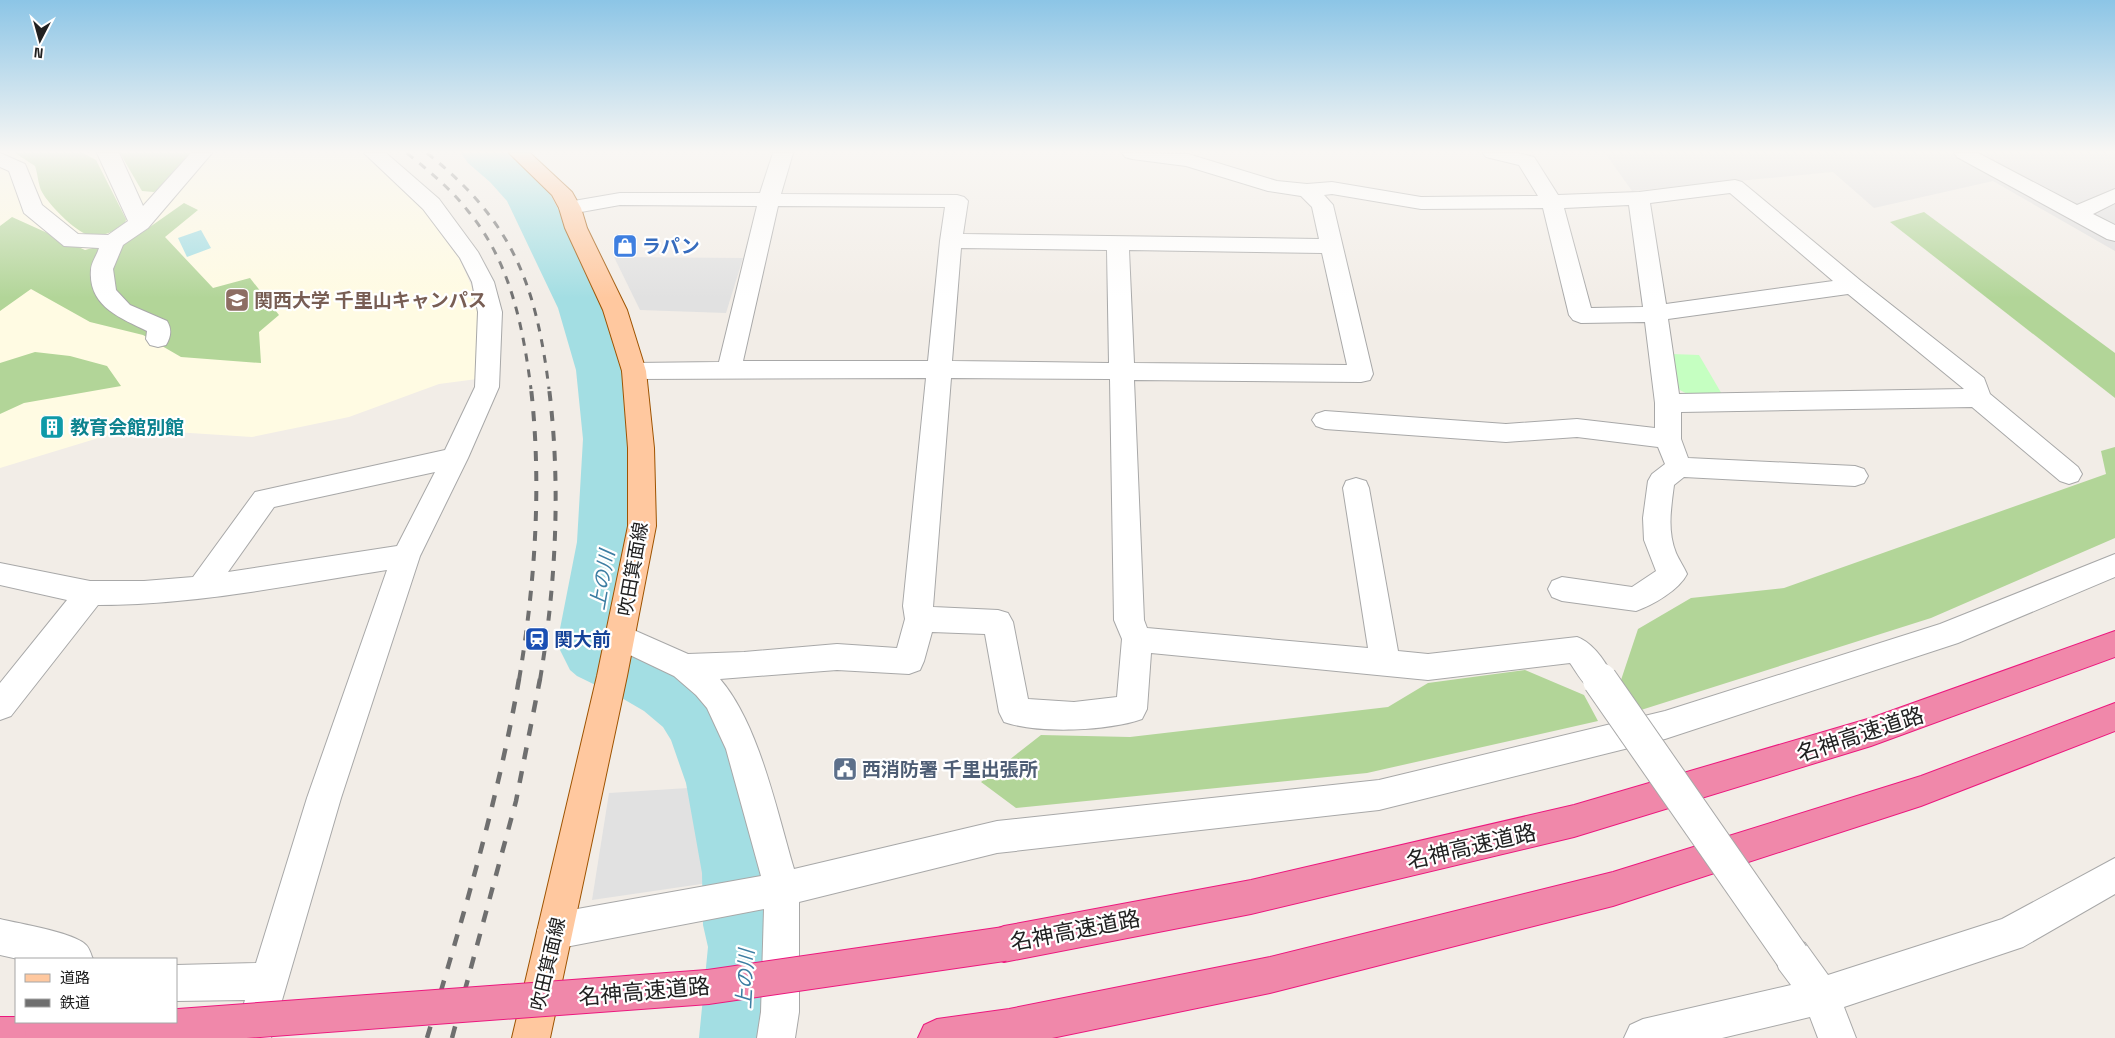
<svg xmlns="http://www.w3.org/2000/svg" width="2115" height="1038" viewBox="0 0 2115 1038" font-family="'Space Grotesk','Noto Sans JP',sans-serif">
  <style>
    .residential { fill: #dfdede }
    .education { fill: #fffbe3 }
    .forest { fill: #b2d598 }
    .park { fill: #c5ffc1 }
    .parking { fill: #e1e1e1 }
    .water { fill: #a3dee3 }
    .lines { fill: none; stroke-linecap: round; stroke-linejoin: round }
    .river { fill: #a3dee3; fill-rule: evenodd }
    .minor-casing { stroke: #a8a8a8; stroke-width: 2 }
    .major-casing { stroke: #9e5300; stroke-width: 2 }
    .highway-casing { stroke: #ec187e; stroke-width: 2 }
    .minor { fill: #fff; fill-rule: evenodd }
    .major { fill: #ffc89f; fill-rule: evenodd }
    .highway { fill: #f088aa; fill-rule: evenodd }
    .rail-far2 { stroke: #6f6f6f; stroke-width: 3; stroke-dasharray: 8 8; stroke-linecap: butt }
    .rail-far1 { stroke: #6f6f6f; stroke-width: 4; stroke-dasharray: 10 10; stroke-linecap: butt }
    .rail { stroke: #6f6f6f; stroke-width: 4.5; stroke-dasharray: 12 12; stroke-linecap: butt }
    .minor-bridge-casing { stroke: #a8a8a8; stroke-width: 36; stroke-linecap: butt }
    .highway-bridge-casing { stroke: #ec187e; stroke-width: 36; stroke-linecap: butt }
    .minor-bridge { stroke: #fff; stroke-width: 34 }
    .highway-bridge { stroke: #f088aa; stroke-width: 34 }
    .labels { text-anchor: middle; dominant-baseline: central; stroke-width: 4.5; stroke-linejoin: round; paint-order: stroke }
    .shop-label { font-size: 19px; font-weight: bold; fill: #366cbe; stroke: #fff; text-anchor: start }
    .education-label { font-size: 19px; font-weight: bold; fill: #785e54; stroke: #fff; text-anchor: start }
    .culture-label { font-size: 19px; font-weight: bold; fill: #0d838f; stroke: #fff; text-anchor: start }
    .street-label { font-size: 19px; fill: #212121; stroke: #fff }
    .transit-label { font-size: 19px; font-weight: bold; fill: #164399; stroke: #fff; text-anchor: start }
    .service-label { font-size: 19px; font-weight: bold; fill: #4e5e75; stroke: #fff; text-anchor: start }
    .water-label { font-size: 20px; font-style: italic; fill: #3c7da2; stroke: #fff }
    .near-street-label { font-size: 22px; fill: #212121; stroke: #fff }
  </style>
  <rect width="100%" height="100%" fill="#f2ede7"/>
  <path class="residential" d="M1605 153H2115V251L1993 181 1874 208 1833 172 1632 191Z"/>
  <path class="education" d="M0 153H362L423 209 460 260 471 285 478 314 477 379 439 384 349 417 252 437 128 429 0 468Z"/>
  <g class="forest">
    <path d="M15 153H83L96 160 126 219 125 225C116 231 99 238 88 235 74 230 49 205 42 192 38 185 38 174 35 166Z"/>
    <path d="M120 153H194L160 188 154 192 142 191Z"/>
    <path d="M184 203 198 210 165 237 213 288 250 278 279 315 259 332 261 363 181 357 143 335 90 322 31 289 0 311V226L12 217 85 250 137 236Z"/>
    <path d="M1924 212 2115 353V398L1890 222Z"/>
    <path d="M35 352 70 356 107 366 121 386 24 403 0 414V363Z"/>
    <path d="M2115 447V538L1931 618 1641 710 1621 680 1638 629 1691 598 1784 588 2106 474 2101 451Z"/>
    <path d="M1525 670 1584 695 1598 721 1367 773 1016 808 981 782 1041 735 1130 737 1388 707 1428 683Z"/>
  </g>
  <path class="park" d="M1672 354 1699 355 1723 396H1691L1678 389Z"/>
  <g class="parking">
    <path d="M614 257 743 258 726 313 640 310Z"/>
    <path d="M704 787 722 881 592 900 609 793Z"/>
  </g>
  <path class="water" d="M201 230 211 248 187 257 178 238Z"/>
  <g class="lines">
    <path class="river" d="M461 153H512L546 186 610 308 632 370 641 439V542L626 636 670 655 694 669 713 683 728 706 739 728 760 783 780 873 783 925 790 947 785 1038H699L708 947 703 925 702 873 686 783 671 740 663 727 644 711 620 697 577 676 570 670 557 644 577 542 583 439 576 370 558 308 507 201 490 182 468 163Z"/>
    <defs>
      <g id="minor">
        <path d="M0 153 25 164 42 205 78 234 108 235 128 221 97 153H119L143 206 191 153H212L148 228 123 245 113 269 116 290 130 305 167 321C172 329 171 337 166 345L158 347 150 345 146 339 147 331C120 318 88 306 91 270 91 263 97 255 99 248L64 246 24 213 9 171 0 167Z"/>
        <path d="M364 153H386L439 199 478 252 494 282 502 312 499 387 468 458 420 556 341 798 271 1038H233L245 1000 176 1001V965L256 963 307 798 387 570C291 585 195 605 98 605L11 716 0 720V683L67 600 0 585V563L90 581H144L193 577 255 492 445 450 475 387 478 312 472 282 460 258 423 209ZM435 472 397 546 228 572 274 507Z"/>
        <path d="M773 153H793L781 194 957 195 964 197 968 201 963 234 1319 239 1312 207 1301 196 1268 191 1186 166 1132 159 1125 157 1122 153 1188 154 1277 181 1307 184 1332 182 1421 197 1538 196 1519 165 1486 157 1483 153H1517L1534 157 1558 195 1639 192 1735 180 1742 182 1861 281 1984 378 1990 394 2078 467 2082 474 2078 481 2069 484 2060 481 1972 407 1681 412V439L1688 458 1855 466 1864 469 1868 476 1864 483 1855 486 1684 477 1674 485C1671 508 1667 531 1676 553 1679 560 1684 567 1687 574 1679 590 1653 605 1636 611L1562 601 1552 597 1548 589 1552 581 1562 577 1632 587 1656 571 1644 540 1643 518 1648 481 1652 474 1665 464 1658 447 1577 437 1506 442 1325 429 1316 426 1312 420 1316 414 1325 411 1506 424 1577 419 1655 428V403L1645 322 1581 323 1573 320 1569 315 1543 208 1421 209 1332 194 1324 195 1333 205 1373 374 1370 380 1361 382 1134 380 1144 620 1147 628 1368 648 1343 488 1346 481 1356 478 1366 481 1369 488 1398 651 1428 654 1577 637C1594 643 1607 664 1615 680L1611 689C1588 697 1582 680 1570 663L1428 680 1151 653 1147 709 1142 719C1108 731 1038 734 1004 722L999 712 985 634 932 632 924 661 920 670 909 674 837 670 720 679C759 724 777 812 794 869L997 821 1379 780 1665 711 1940 624 2115 554V577L1958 643 1665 739 1379 810 997 853 799 902V1012L795 1038H757L761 1012 764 909 555 949 542 944 537 931 542 918 555 913 761 876 726 749 707 708 696 695 674 676 609 645 605 636 609 627 620 624 688 654 744 652 837 644 897 648 905 619 903 606 926 378 634 379 625 377 622 371 625 365 634 363 719 362 757 206 620 205 570 214 562 213 559 208 562 203 620 193H760ZM1730 193 1833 281 1666 304 1650 203ZM1629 205 1643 307 1591 308 1564 208ZM778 206 945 207 940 241 928 361H743ZM961 248 1107 250 1109 363 952 361ZM1129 250 1322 253 1347 365 1134 363ZM1848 294 1964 389 1679 394 1668 319ZM951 378 1110 379 1114 620 1122 639 1117 697 1074 702 1028 699 1013 622 1008 613 998 610 933 607Z"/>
        <path d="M1954 153H1978L2077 205 2115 189V203L2093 214 2115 225V241L2107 239 1957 157Z"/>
        <path d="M2115 858V894L2023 947 1844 1007 1856 1038H1818L1810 1017 1722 1038H1624L1630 1025 1643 1019 1791 985 1779 969 1774 956 1779 943 1792 938 1805 943 1828 975 2002 919Z"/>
        <path d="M0 919C20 924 73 932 86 945 90 949 91 955 93 959H18L0 955Z"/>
      </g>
      <path id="major" d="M509 153H530L572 192 581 208 587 228 627 310 646 371 654 448 656 526 627 676 550 1038H512L597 676 628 526V448L622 371 603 310 565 228 559 208 552 195Z"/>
      <g id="highway">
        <path d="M2115 631V657L1871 746 1574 837 1251 914 1004 962 991 957 986 944 991 931 1004 926 1251 880 1574 805 1871 718Z"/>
        <path d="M2115 703V731L1921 806 1613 906 1270 993 1052 1038H918L924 1025 937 1019 1009 1009 1270 957 1613 872 1921 776Z"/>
        <path d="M0 1017H16V1022H53L61 1036 60 1038H0Z"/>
      </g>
    </defs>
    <use href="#minor" class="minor-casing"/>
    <use href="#major" class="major-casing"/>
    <use href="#highway" class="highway-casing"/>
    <use href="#minor" class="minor"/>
    <use href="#major" class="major"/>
    <use href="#highway" class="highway"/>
    <g class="rail-far2">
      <path d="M407 153C429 171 451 189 468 211 510 261 523 326 531 389"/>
      <path d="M427 153C512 221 536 283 549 389"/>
    </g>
    <g class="rail-far1">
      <path d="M519 680C535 584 542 486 531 388"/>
      <path d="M540 680C556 584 561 485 549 388"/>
    </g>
    <g class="rail">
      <path d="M427 1038C462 920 498 801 519 679"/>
      <path d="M452 1038 516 801 540 679"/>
    </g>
    <defs>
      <path id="minor-bridge" d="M1600 680 1792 956"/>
      <path id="highway-bridge" d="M42 1036 708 987 1004 944"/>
    </defs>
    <use href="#minor-bridge" class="minor-bridge-casing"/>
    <use href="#highway-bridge" class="highway-bridge-casing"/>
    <use href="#minor-bridge" class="minor-bridge"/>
    <use href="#highway-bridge" class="highway-bridge"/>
  </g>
  <linearGradient id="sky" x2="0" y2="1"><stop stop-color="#8cc5e6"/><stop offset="0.51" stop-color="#f9f7f4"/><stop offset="1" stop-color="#f9f7f4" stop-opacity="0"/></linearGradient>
  <rect width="2115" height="298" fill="url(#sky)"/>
  <defs>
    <symbol id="shop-square" viewBox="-11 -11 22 22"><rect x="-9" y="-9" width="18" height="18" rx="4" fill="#3f7fe0" stroke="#fff"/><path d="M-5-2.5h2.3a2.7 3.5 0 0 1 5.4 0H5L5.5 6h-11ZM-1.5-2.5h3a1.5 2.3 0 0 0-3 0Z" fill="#fff"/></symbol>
    <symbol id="university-square" viewBox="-11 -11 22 22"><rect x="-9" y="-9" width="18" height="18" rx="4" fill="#8d6e63" stroke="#fff"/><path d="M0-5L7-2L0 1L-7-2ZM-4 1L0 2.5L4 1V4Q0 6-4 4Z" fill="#fff"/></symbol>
    <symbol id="building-square" viewBox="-11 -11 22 22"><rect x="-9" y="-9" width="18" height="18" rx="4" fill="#0f9aa8" stroke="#fff"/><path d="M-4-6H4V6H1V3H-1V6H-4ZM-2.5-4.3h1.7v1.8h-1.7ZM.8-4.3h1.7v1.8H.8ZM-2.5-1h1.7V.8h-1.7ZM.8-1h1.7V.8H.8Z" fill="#fff"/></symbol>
    <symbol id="station-square" viewBox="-11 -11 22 22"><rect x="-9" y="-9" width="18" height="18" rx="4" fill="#1a4fb4" stroke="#fff"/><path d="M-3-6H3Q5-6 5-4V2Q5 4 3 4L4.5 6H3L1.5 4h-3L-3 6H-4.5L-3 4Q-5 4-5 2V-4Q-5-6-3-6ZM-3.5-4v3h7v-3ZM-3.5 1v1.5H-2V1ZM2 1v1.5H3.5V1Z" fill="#fff"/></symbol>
    <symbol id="civic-square" viewBox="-11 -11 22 22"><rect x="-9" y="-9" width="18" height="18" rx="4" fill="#5c6f8a" stroke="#fff"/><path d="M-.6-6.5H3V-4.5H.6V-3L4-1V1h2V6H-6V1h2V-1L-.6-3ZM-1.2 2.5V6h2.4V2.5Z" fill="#fff"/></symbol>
  </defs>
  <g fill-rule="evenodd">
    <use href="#shop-square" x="611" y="232" width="28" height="28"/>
    <use href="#university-square" x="223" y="286" width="28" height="28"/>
    <use href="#building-square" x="38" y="413" width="28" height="28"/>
    <use href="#station-square" x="523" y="625" width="28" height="28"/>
    <use href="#civic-square" x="831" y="755" width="28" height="28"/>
  </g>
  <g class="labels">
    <g class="shop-label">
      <text x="642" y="246">ラパン</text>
    </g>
    <g class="education-label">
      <text x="254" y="300">関西大学 千里山キャンパス</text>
    </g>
    <g class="culture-label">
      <text x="70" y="427">教育会館別館</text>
    </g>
    <g class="street-label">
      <text transform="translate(633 569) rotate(-80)">吹田箕面線</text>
      <text transform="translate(548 964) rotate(-77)">吹田箕面線</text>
    </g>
    <g class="transit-label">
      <text x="554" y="639">関大前</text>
    </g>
    <g class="service-label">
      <text x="862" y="769">西消防署 千里出張所</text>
    </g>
    <g class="water-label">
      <text transform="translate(602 580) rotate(-80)">上の川</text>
      <text transform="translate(745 979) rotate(-87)">上の川</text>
    </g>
    <g class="near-street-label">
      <text transform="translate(1860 734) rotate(-18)">名神高速道路</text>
      <text transform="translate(1471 846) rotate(-13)">名神高速道路</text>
      <text transform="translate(1075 930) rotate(-11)">名神高速道路</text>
      <text transform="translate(644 991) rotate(-5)">名神高速道路</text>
    </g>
  </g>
  <rect x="15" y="958" width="162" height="65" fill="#ffffff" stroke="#a6a6a6"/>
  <rect x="25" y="974" width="25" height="8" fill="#ffc89f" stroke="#a6a6a6"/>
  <text x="60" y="983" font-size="15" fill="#212121">道路</text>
  <rect x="25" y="999" width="25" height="8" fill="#6f6f6f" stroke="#a6a6a6"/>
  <text x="60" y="1008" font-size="15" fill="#212121">鉄道</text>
  <g transform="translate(40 40) rotate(186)" stroke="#ffffff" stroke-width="4" paint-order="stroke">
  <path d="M0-4L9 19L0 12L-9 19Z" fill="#212121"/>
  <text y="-8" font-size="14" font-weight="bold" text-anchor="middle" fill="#212121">N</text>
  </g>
</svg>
